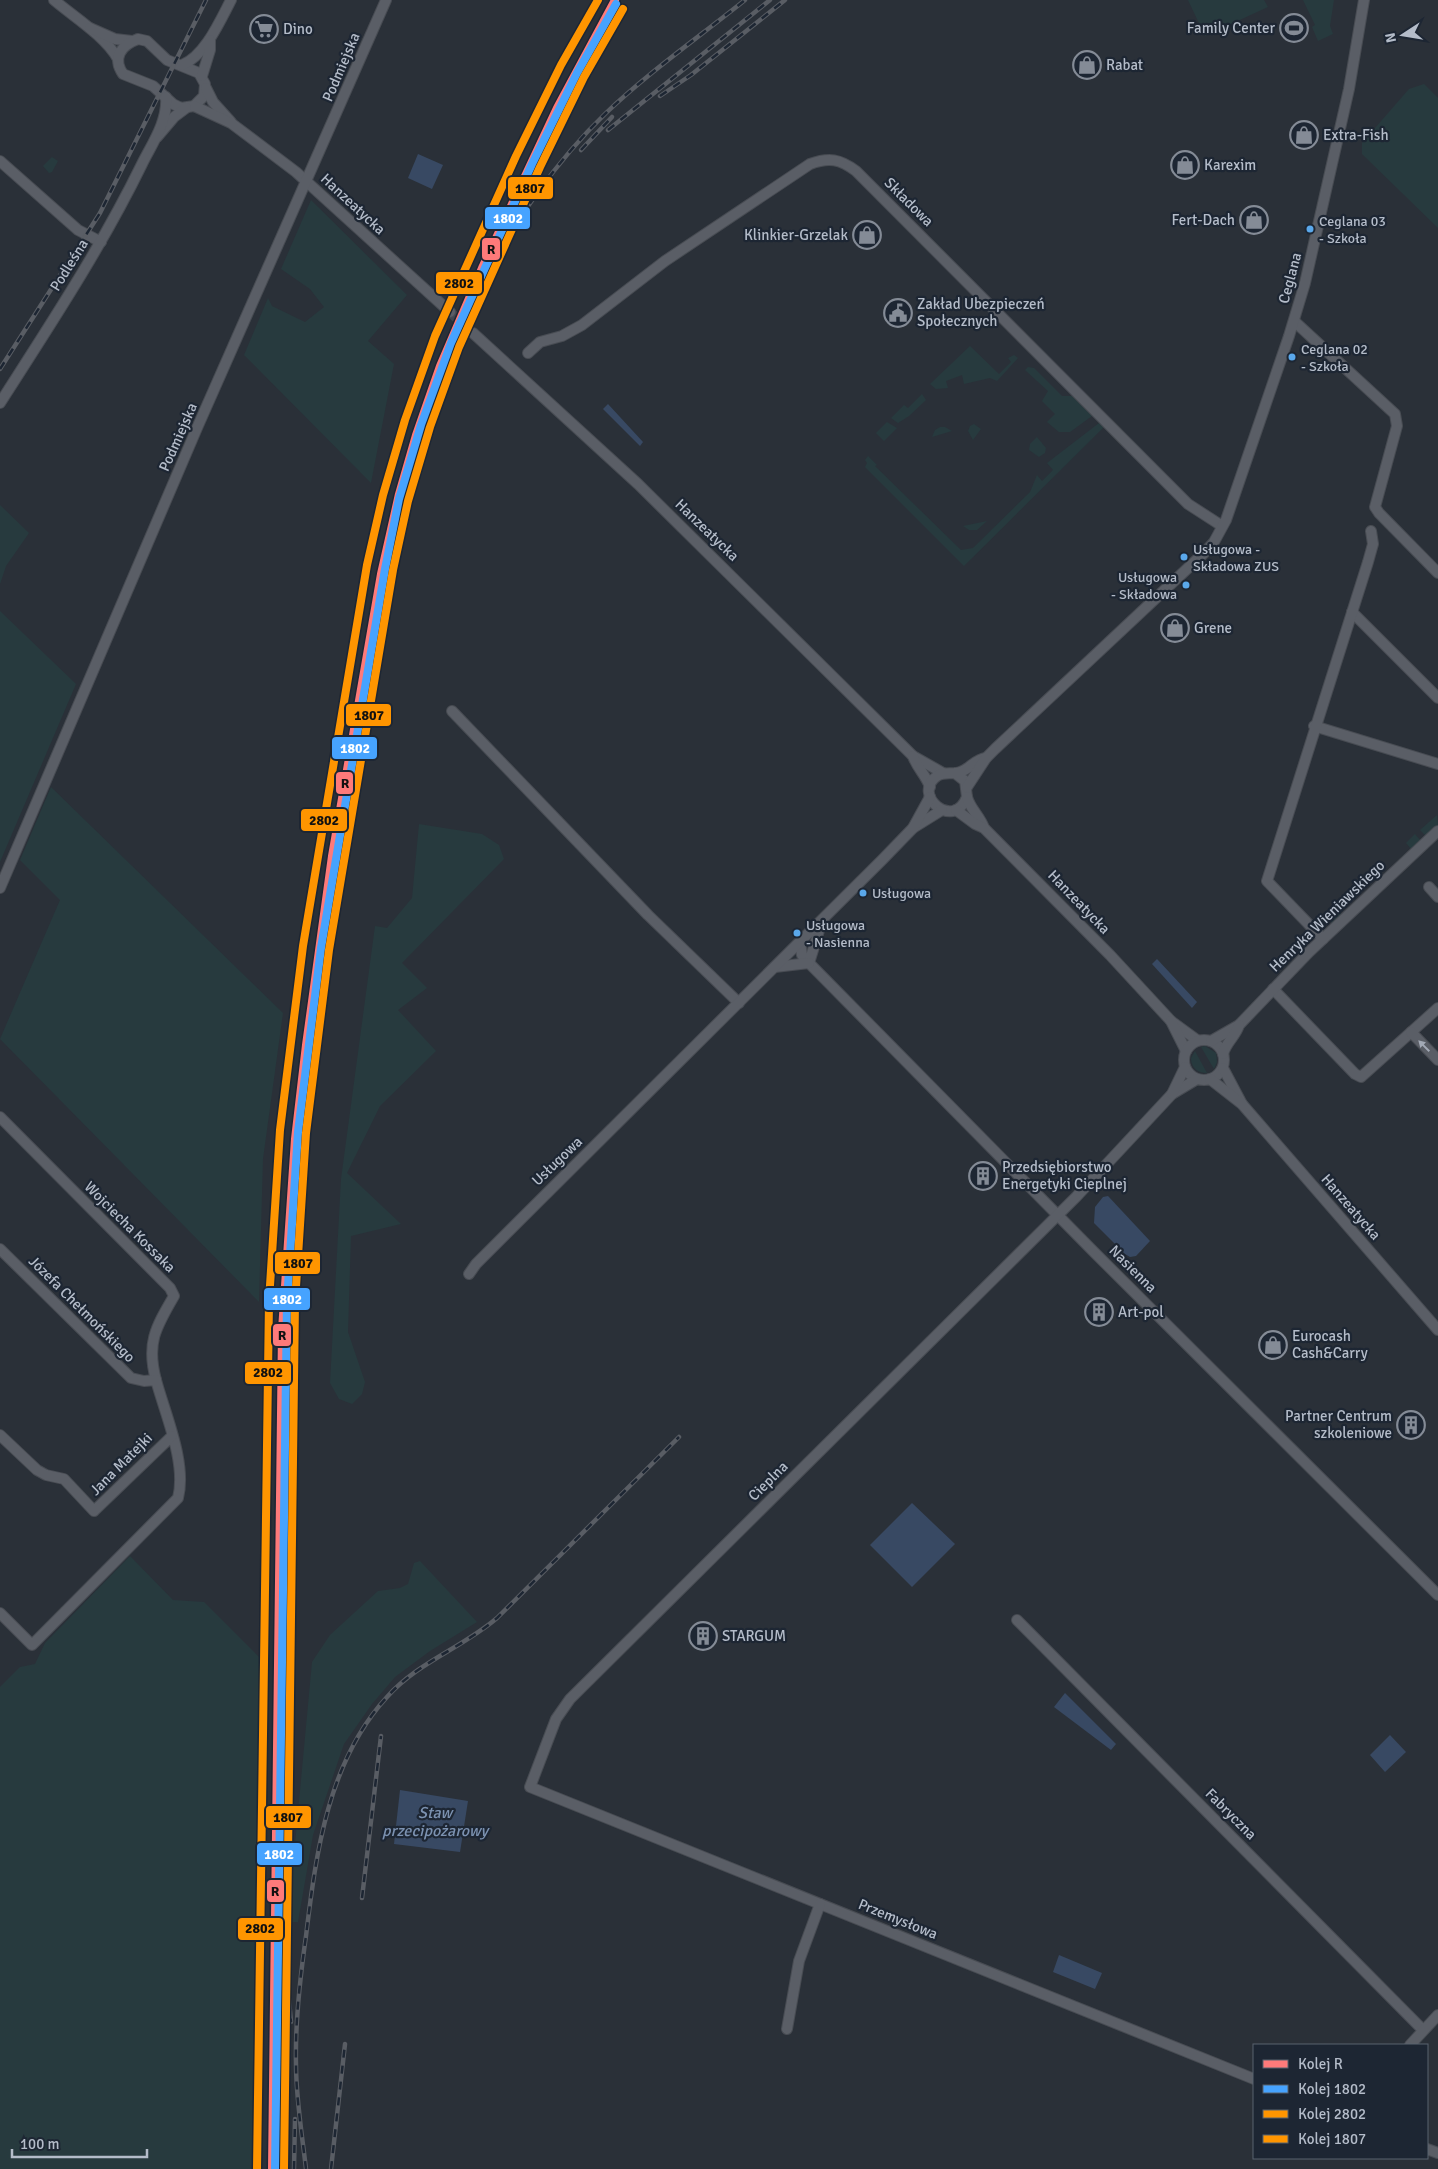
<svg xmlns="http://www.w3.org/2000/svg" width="1438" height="2169" viewBox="0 0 1438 2169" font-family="Signika,sans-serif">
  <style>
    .green { fill: #273a3e }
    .water { fill: #384963 }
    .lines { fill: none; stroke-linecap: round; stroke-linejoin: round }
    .minor-tunnel { stroke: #3f454e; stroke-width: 10; stroke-dasharray: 10 5; stroke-linecap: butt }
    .minor-casing { stroke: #484c53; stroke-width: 12 }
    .minor { stroke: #5a5e66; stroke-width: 10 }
    .rail-casing { stroke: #595d64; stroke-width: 4.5 }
    .rail { stroke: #1d2633; stroke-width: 2.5; stroke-dasharray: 8; stroke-linecap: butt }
    .rail-1-casing { stroke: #1d2633; stroke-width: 11 }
    .rail-2-casing { stroke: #1d2633; stroke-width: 11 }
    .rail-3-casing { stroke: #1d2633; stroke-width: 11 }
    .rail-4-casing { stroke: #1d2633; stroke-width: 11 }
    .rail-1 { stroke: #fe7a7a; stroke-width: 8 }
    .rail-2 { stroke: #46a3ff; stroke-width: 8 }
    .rail-3 { stroke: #ff9500; stroke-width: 8 }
    .rail-4 { stroke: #ff9500; stroke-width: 8 }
    .oneway { fill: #a2a9b5 }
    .bus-dot { fill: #5aa8eb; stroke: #1d2633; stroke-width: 2 }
    .labels { text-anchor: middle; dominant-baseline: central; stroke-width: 4.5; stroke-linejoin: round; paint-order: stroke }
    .bus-label { font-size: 14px; fill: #b4bcc9; stroke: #1d2633; text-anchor: start }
    .poi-label { font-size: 15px; fill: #b4bcc9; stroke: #1d2633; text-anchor: start }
    .street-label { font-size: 15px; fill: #b4bcc9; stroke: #1d2633 }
    .water-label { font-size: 16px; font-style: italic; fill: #7c92b1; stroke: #1d2633 }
    .line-badge { stroke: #1d2633; stroke-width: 2 }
    .badge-label { font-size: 14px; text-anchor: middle; font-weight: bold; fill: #fff }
    .pale-badge-label { font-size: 14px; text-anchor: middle; font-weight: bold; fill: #111 }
  </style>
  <rect width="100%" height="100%" fill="#2a3038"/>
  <g class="green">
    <path d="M1188 0H1264L1268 7 1205 36Z"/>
    <path d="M1303 0H1334L1330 26 1333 34 1318 41 1312 27 1315 25Z"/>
    <path d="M1424 84 1438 98V228L1362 154V143L1409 89Z"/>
    <path d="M52 157 58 161 52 172 49 173 43 166Z"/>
    <path d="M311 200 407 295 368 341 394 364 371 483 244 355 268 298 272 306 305 322 324 307 310 289 281 269Z"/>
    <path d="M970 346 999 374 1011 362 1008 358 1014 355 1018 358 997 381 990 378 964 384 962 375 946 381 948 388 936 389 930 384Z"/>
    <path d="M1028 367 1034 368 1062 396H1072L1092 416 1070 432H1059L1047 422 1055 414 1042 401 1048 391 1025 370Z"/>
    <path d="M922 394 926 400 909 416 898 423 891 418 904 405 908 408Z"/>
    <path d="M887 422 897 428 884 441 876 433Z"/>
    <path d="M1099 423 1104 427 964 566 865 467 867 463 865 460 868 456 877 465 875 466 961 550 973 548 1030 492 1037 475 1042 481 1053 470 1047 463Z"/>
    <path d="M974 424 981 429 973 440 968 431 970 426Z"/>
    <path d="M940 427H945L952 431 932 437 935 430Z"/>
    <path d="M1037 437 1046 448 1045 453 1039 457 1029 450 1030 444Z"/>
    <path d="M0 505 29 533 6 566 0 584Z"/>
    <path d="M987 521 977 530H969L963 526Z"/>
    <path d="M0 611 76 684 0 862Z"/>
    <path d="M51 787 283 1013 263 1159 259 1302 0 1039 60 900 20 860Z"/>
    <path d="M1437 815 1438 825 1426 836 1420 830Z"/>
    <path d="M419 824 482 834 499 845 504 859 402 963 427 988 398 1010 436 1051 380 1106 347 1173 401 1224 351 1236 348 1332 365 1382 362 1394 352 1404 339 1399 330 1383 341 1179 375 926 387 928 412 898Z"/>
    <path d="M1415 834 1421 841 1411 849 1406 843Z"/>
    <path d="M1335 910 1341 914 1332 924 1329 916Z"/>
    <path d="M1205 1046 1216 1053 1217 1062 1214 1069 1201 1047Z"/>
    <path d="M1195 1051 1207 1073C1198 1073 1191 1068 1191 1058Z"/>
    <path d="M130 1556 173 1600 204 1602 259 1657 260 1893 254 2169H0V1687L20 1667 35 1664 45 1643Z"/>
    <path d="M420 1561 477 1622 430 1651 395 1677 372 1704 344 1744 313 1835 298 1922H291V1887L312 1662 330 1635 378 1591 400 1588 408 1584 414 1563Z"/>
  </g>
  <g class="water">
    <path d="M418 154 443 165 432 189 408 178Z"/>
    <path d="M608 404 643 442 640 446 603 409Z"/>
    <path d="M1157 959 1197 1002 1192 1008 1152 964Z"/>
    <path d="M1108 1196 1150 1241 1136 1256 1130 1257 1125 1254 1094 1223 1095 1207 1103 1197Z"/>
    <path d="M912 1503 955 1544 912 1587 870 1545Z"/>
    <path d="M1065 1693 1116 1744 1111 1750 1054 1707Z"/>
    <path d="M1390 1735 1406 1752 1385 1772 1370 1755Z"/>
    <path d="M400 1790 468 1801 460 1852 394 1844Z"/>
    <path d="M1059 1955 1102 1973 1095 1989 1053 1972Z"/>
  </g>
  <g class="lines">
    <path class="minor-tunnel" d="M450 312 473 333"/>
    <defs>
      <g id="minor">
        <path d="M54 0C74 17 105 36 118 59"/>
        <path d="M90 28 115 39 132 41"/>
        <path d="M138 39 147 41 167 60 199 73 205 84 204 96 194 106 181 108 173 104 153 86 123 74C112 58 121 45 138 39Z"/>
        <path d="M182 65C205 56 220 21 231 0"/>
        <path d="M202 76 210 50V40"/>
        <path d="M206 88 213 102 231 122"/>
        <path d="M194 106 231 123 296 172 450 312"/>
        <path d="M157 137 174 117 186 108"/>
        <path d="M0 161 78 230 101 242"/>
        <path d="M1294 321 1395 414 1397 426 1375 507 1379 513 1438 573"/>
        <path d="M473 333 638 484 913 756 943 773"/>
        <path d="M528 353 540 342 562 336 582 325 665 261 810 164C829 157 840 159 856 171L1188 504 1222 526"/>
        <path d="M0 403C50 325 101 248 142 164 152 144 168 121 166 97"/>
        <path d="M1352 612 1438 698"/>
        <path d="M452 711 648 915 739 1003"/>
        <path d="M1314 726 1438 764"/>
        <path d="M913 756C917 768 926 775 930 787"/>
        <path d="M955 773 965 781 967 797C953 832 911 794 937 776 945 771 952 775 960 772 970 769 975 759 986 758"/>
        <path d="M967 787 986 758 995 749 1204 553 1214 542 1226 520 1289 336 1305 283 1349 89 1364 0"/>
        <path d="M967 797C970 809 980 816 984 828"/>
        <path d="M956 810 975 824 984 828 1110 955 1171 1021 1197 1040"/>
        <path d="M913 828 942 810"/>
        <path d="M1429 887 1438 897"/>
        <path d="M0 888 197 428 386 0"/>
        <path d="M1323 939 1267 881 1368 562 1373 544 1371 531"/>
        <path d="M800 942 802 955 809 963 1094 1252 1438 1595"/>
        <path d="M809 963 821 924"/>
        <path d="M775 967 809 963"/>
        <path d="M1273 989 1355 1074 1361 1077 1438 1008"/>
        <path d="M1171 1021 1186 1051"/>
        <path d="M1411 1032 1438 1060"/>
        <circle cx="1204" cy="1060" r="20"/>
        <path d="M1211 1041 1239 1025 1309 952 1438 831"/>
        <path d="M1223 1054C1226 1042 1236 1036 1239 1025"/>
        <path d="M1223 1068 1242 1104"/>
        <path d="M1197 1079 1172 1094 1076 1197 570 1699 556 1719 530 1787 1254 2079"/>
        <path d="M1210 1079 1242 1104 1438 1330"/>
        <path d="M1172 1094 1185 1067"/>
        <path d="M0 1117 170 1288 174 1296C156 1327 146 1343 156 1380"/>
        <path d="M0 1249 131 1378 144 1381 156 1380C165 1414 187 1463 178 1498L32 1645 0 1613"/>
        <path d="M469 1274 476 1264 523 1217 882 860 913 828 930 797"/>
        <path d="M0 1435 37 1470 46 1475 64 1479 94 1511 172 1436"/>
        <path d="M1017 1620 1423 2030"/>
        <path d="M787 2029 799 1961 820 1904"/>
        <path d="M1410 2045 1438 2015"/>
        <path d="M1427 2149 1438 2153"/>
      </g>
    </defs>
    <use href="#minor" class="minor-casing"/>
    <use href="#minor" class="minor"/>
    <defs>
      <g id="rail">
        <path d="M660 96 691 75 785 0"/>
        <path d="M608 130 770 0"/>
        <path d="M581 150 612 117"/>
        <path d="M481 286C510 226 558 159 606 113 649 72 699 37 745 0"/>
        <path d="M0 369 100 213 206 0"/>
        <path d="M362 1898 381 1736"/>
        <path d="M282 1923 291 2022"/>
        <path d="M294 2169 295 2119"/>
        <path d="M306 2169C302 2134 296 2099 296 2064 295 2021 300 1978 306 1936 316 1853 328 1761 387 1697 418 1662 462 1648 497 1618L679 1437"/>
        <path d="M331 2169 345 2044"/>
      </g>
    </defs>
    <use href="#rail" class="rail-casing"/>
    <use href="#rail" class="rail"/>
    <defs>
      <path id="rail-1" d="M272 2169 282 1330 295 1139 306 1045 332 856 381 574 399 494 416 435 440 366 482 268 557 108 615 0"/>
      <path id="rail-2" d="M275 2169 287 1301 298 1132 321 948 385 569 399 499 421 425 451 343 532 164 577 73 616 4"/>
      <path id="rail-3" d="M257 2169 269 1301 280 1130 303 946 367 565 383 495 405 420 435 336 516 156 561 65 598 0"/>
      <path id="rail-4" d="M284 2169 295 1302 306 1133 329 950 393 570 408 501 430 427 459 347 540 167 584 77 623 9"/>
    </defs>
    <use href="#rail-1" class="rail-1-casing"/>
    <use href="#rail-2" class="rail-2-casing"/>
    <use href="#rail-3" class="rail-3-casing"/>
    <use href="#rail-4" class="rail-4-casing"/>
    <use href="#rail-1" class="rail-1"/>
    <use href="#rail-2" class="rail-2"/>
    <use href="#rail-3" class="rail-3"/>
    <use href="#rail-4" class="rail-4"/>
  </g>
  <defs><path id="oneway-solid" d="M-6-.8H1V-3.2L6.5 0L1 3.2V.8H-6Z" transform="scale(1.25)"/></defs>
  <use class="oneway" href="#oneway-solid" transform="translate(1424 1046) rotate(-135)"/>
  <defs>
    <symbol id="stadium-ring" viewBox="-11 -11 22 22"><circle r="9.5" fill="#1d2633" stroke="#848b96" stroke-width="1.5"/><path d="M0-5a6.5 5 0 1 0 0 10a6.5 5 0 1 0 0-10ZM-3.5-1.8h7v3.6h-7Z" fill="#848b96"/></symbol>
    <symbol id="supermarket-ring" viewBox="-11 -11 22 22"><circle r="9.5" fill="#1d2633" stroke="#848b96" stroke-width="1.5"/><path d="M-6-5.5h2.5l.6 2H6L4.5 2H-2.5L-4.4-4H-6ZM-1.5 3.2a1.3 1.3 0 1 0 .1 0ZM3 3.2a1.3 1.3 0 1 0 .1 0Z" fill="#848b96"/></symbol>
    <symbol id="shop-ring" viewBox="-11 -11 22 22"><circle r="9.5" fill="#1d2633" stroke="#848b96" stroke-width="1.5"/><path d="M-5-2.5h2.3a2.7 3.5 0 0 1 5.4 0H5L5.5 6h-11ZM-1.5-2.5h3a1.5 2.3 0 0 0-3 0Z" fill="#848b96"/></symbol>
    <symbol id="civic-ring" viewBox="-11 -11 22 22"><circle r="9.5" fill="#1d2633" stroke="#848b96" stroke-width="1.5"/><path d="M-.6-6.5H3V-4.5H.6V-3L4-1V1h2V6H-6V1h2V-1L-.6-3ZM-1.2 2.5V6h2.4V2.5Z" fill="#848b96"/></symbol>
    <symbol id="building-ring" viewBox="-11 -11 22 22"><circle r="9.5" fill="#1d2633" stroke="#848b96" stroke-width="1.5"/><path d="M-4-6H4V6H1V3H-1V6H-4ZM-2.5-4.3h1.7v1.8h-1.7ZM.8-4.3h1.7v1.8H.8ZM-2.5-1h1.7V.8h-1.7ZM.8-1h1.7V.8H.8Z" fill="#848b96"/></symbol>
  </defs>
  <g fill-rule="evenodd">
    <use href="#stadium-ring" x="1278" y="12" width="32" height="32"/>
    <use href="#supermarket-ring" x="248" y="13" width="32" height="32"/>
    <use href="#shop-ring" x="1071" y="49" width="32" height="32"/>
    <use href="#shop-ring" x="1288" y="119" width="32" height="32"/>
    <use href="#shop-ring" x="1169" y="149" width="32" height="32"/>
    <use href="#shop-ring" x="1238" y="204" width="32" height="32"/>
    <use href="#shop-ring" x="851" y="219" width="32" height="32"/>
    <use href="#civic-ring" x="882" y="297" width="32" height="32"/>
    <use href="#shop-ring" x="1159" y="612" width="32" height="32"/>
    <use href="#building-ring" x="967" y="1160" width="32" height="32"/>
    <use href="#building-ring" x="1083" y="1296" width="32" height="32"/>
    <use href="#shop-ring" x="1257" y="1329" width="32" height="32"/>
    <use href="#building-ring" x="1395" y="1409" width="32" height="32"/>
    <use href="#building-ring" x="687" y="1620" width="32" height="32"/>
  </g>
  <g class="bus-dot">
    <circle cx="1310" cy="229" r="4.5"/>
    <circle cx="1292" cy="357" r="4.5"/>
    <circle cx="1184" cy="557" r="4.5"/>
    <circle cx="1186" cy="585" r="4.5"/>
    <circle cx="863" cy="893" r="4.5"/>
    <circle cx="797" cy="933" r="4.5"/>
  </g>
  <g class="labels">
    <g class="bus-label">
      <text x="1319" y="221">Ceglana 03<tspan x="1319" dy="17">- Szkoła</tspan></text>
      <text x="1301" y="349">Ceglana 02<tspan x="1301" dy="17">- Szkoła</tspan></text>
      <text x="1193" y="549">Usługowa -<tspan x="1193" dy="17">Składowa ZUS</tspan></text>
      <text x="1177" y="577" text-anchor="end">Usługowa<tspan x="1177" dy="17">- Składowa</tspan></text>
      <text x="872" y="893">Usługowa</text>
      <text x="806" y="925">Usługowa<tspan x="806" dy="17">- Nasienna</tspan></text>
    </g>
    <g class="poi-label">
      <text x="1275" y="28" text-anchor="end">Family Center</text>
      <text x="283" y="29">Dino</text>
      <text x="1106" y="65">Rabat</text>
      <text x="1323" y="135">Extra-Fish</text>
      <text x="1204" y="165">Karexim</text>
      <text x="1235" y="220" text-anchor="end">Fert-Dach</text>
      <text x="848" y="235" text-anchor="end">Klinkier-Grzelak</text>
      <text x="917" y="304">Zakład Ubezpieczeń<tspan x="917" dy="17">Społecznych</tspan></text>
      <text x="1194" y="628">Grene</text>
      <text x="1002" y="1167">Przedsiębiorstwo<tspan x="1002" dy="17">Energetyki Cieplnej</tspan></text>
      <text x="1118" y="1312">Art-pol</text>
      <text x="1292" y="1336">Eurocash<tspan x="1292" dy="17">Cash&amp;Carry</tspan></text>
      <text x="1392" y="1416" text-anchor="end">Partner Centrum<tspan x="1392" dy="17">szkoleniowe</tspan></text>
      <text x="722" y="1636">STARGUM</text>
    </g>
    <g class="street-label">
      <text transform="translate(341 67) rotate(-67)">Podmiejska</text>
      <text transform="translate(909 202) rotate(45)">Składowa</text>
      <text transform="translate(353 204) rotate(43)">Hanzeatycka</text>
      <text transform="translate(69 265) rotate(-58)">Podleśna</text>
      <text transform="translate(1290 278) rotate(-75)">Ceglana</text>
      <text transform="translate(178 437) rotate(-66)">Podmiejska</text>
      <text transform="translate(707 530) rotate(44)">Hanzeatycka</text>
      <text transform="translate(1079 902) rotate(46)">Hanzeatycka</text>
      <text transform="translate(1327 916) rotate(-44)">Henryka Wieniawskiego</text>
      <text transform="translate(557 1161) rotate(-44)">Usługowa</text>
      <text transform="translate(1351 1207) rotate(49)">Hanzeatycka</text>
      <text transform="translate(130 1227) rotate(45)">Wojciecha Kossaka</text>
      <text transform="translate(1133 1269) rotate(45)">Nasienna</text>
      <text transform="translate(82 1309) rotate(45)">Józefa Chełmońskiego</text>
      <text transform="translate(121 1464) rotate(-45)">Jana Matejki</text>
      <text transform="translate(768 1481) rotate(-45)">Cieplna</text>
      <text transform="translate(1231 1814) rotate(45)">Fabryczna</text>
      <text transform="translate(898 1919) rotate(22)">Przemysłowa</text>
    </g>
    <g class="water-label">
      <text x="435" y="1813">Staw<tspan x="435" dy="18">przecipożarowy</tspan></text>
    </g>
  </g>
  <g class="line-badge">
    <rect x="507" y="176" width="47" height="24" rx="5" fill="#ff9500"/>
    <rect x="484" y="206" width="47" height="24" rx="5" fill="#46a3ff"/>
    <rect x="481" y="237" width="20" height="24" rx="5" fill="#fe7a7a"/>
    <rect x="435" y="271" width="48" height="24" rx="5" fill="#ff9500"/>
    <rect x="345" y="703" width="47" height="24" rx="5" fill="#ff9500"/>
    <rect x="331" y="736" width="47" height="24" rx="5" fill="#46a3ff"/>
    <rect x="335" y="771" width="19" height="24" rx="5" fill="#fe7a7a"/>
    <rect x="300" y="808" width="48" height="24" rx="5" fill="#ff9500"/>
    <rect x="274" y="1251" width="47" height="24" rx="5" fill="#ff9500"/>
    <rect x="263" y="1287" width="48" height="24" rx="5" fill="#46a3ff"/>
    <rect x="272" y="1323" width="20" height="24" rx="5" fill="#fe7a7a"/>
    <rect x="244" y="1361" width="48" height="24" rx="5" fill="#ff9500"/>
    <rect x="265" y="1805" width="47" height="24" rx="5" fill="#ff9500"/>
    <rect x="256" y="1842" width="47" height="24" rx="5" fill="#46a3ff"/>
    <rect x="266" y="1879" width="19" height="24" rx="5" fill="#fe7a7a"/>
    <rect x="237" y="1917" width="47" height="24" rx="5" fill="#ff9500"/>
  </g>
  <g class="badge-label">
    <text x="508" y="223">1802</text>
    <text x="355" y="753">1802</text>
    <text x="287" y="1304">1802</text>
    <text x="279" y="1859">1802</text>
  </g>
  <g class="pale-badge-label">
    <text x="530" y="193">1807</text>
    <text x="491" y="254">R</text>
    <text x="459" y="288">2802</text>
    <text x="369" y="720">1807</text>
    <text x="345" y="788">R</text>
    <text x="324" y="825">2802</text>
    <text x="298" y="1268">1807</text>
    <text x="282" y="1340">R</text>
    <text x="268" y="1377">2802</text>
    <text x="288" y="1822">1807</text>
    <text x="275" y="1896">R</text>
    <text x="260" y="1933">2802</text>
  </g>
  <rect x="1253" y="2044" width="175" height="115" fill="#1d2633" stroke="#59626f"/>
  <rect x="1263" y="2060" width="25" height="8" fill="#fe7a7a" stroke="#59626f"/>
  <text x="1298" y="2069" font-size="15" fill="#b4bcc9">Kolej R</text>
  <rect x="1263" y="2085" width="25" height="8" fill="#46a3ff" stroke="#59626f"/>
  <text x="1298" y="2094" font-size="15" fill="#b4bcc9">Kolej 1802</text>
  <rect x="1263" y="2110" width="25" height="8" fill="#ff9500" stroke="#59626f"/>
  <text x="1298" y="2119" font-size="15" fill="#b4bcc9">Kolej 2802</text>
  <rect x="1263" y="2135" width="25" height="8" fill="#ff9500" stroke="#59626f"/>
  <text x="1298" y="2144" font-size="15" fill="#b4bcc9">Kolej 1807</text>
  <g transform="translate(1403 35) rotate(258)" stroke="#1d2633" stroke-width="4" paint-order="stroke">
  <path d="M0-4L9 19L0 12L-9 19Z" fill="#b4bcc9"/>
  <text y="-8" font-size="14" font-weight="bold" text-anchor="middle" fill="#b4bcc9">N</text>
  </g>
  <path d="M12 2149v8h135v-8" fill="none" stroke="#b4bcc9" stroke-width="2.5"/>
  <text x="20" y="2149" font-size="15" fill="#b4bcc9" stroke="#1d2633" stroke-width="4" paint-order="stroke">100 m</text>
</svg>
